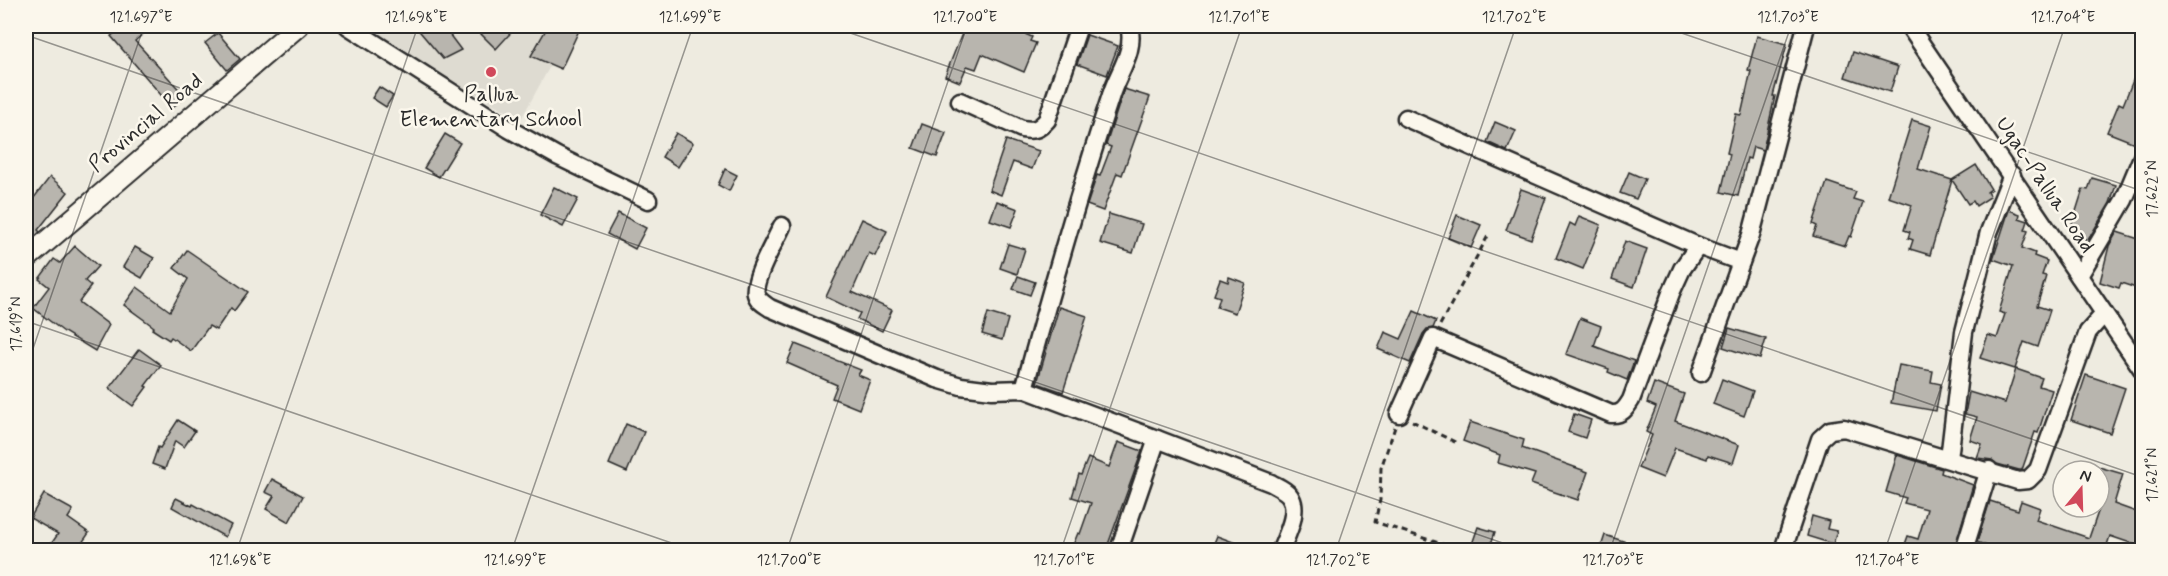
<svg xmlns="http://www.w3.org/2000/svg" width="2168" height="576" viewBox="0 0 2168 576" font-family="Mynerve,sans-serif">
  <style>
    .built { fill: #dedbd1 }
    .building { fill: #b8b5ae; stroke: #2b2b2b; stroke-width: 1.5 }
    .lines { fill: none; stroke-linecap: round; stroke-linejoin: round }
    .minor-casing { stroke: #2b2b2b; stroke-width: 21 }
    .major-casing { stroke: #2b2b2b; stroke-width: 24 }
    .path { stroke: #2b2b2b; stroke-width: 3; stroke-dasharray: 6 4.5; stroke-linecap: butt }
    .minor { stroke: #fbf7ec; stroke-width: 16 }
    .major { stroke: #fbf7ec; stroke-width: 20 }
    .ticks { fill: none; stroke: #2b2b2b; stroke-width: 1.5; stroke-opacity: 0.45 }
    .poi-dot { fill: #d1495b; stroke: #fbf7ec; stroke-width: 2 }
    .labels { text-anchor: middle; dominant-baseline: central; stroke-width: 5; stroke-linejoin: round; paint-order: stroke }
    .poi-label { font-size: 22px; fill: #2b2b2b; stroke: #fbf7ec }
    .street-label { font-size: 22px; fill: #2b2b2b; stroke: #fbf7ec }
    .neatline { fill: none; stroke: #2b2b2b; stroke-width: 2 }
    .ticks-label { font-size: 15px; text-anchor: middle; fill: #2b2b2b }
  </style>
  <rect width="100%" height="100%" fill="#eeebe0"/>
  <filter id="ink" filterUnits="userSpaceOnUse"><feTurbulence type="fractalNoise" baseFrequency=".0167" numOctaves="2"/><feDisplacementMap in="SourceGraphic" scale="12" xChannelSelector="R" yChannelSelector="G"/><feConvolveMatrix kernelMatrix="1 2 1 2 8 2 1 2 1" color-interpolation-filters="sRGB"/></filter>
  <g filter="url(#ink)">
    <path class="built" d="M350 26H572L521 119Z"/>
    <g class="building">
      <path d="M124 26H136L143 34 135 41 185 96 172 108 111 36Z"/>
      <path d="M415 26H443L461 50 443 59Z"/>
      <path d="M492 26H517L496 49 481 34Z"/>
      <path d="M548 26H581L561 69 531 56Z"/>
      <path d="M965 26H1006L1032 37 1030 41 1036 43 1024 72 982 54 976 69 967 66 960 82 945 76Z"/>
      <path d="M218 33 240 59 227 70 205 43Z"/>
      <path d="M1087 35 1118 46 1107 75 1077 64Z"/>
      <path d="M1757 36 1787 44 1773 96H1775L1763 150 1753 147 1750 159 1747 158 1738 196 1721 192 1730 154 1727 153 1736 114 1741 115 1751 71 1748 70Z"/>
      <path d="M1853 52 1898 67 1890 92 1845 77Z"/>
      <path d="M2142 58V146L2107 132 2119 103 2123 105Z"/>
      <path d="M379 87 393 96 386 107 372 98Z"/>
      <path d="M1124 89 1150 97 1122 175 1117 173 1103 211 1087 205 1097 175 1100 176 1111 147 1106 145Z"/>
      <path d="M1912 120 1931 126 1918 169 1952 180 1930 255 1910 249 1913 240 1908 238 1910 232 1904 230 1912 205 1888 197Z"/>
      <path d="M1495 122 1516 131 1507 151 1487 142Z"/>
      <path d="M922 124 946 133 937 157 913 148Z"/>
      <path d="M676 133 693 143 678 167 662 157Z"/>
      <path d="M445 134 460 143 439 177 424 168Z"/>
      <path d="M1006 140 1039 151 1032 169 1013 162 1001 195 989 190Z"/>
      <path d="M1976 165 1991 189 1987 192 1990 197 1976 206 1973 201 1968 204 1952 180Z"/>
      <path d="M725 169 737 175 729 191 718 185Z"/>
      <path d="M1629 172 1645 179 1636 199 1620 193Z"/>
      <path d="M50 177 68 192 38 230 40 232 26 244V208Z"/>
      <path d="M2092 178 2116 185 2110 203 2088 240 2072 234 2075 224H2072L2083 189 2088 190Z"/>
      <path d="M1827 182 1856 192 1853 199 1863 202 1851 237 1849 236 1845 246 1813 236 1817 226 1813 224Z"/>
      <path d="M554 187 578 199 563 227 540 215Z"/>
      <path d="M1521 189 1546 198 1531 239 1506 230Z"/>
      <path d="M997 201 1018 209 1011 227 990 220Z"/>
      <path d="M2009 210 2020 214 2019 218 2028 221 2025 230 2028 231 2022 248 2035 253 2034 256 2047 261 2042 275 2046 276 2037 306 2050 310 2038 347 2024 342 2015 369 1980 358 1988 335 1997 338 2005 314 1999 312 2013 266 1993 259Z"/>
      <path d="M618 213 646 228 635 249 607 234Z"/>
      <path d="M1109 214 1142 224 1133 253 1100 243Z"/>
      <path d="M1457 215 1481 225 1471 248 1448 238Z"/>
      <path d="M1579 216 1601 225 1583 269 1556 258 1570 223 1575 226Z"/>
      <path d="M862 219 887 231 875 256 869 253 852 292 892 310 882 331 857 319 860 313 826 297Z"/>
      <path d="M2117 232 2142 240V290L2121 283 2119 288 2100 282 2109 246Z"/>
      <path d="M1625 241 1647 249 1634 287 1612 279Z"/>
      <path d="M1008 244 1025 249 1017 274 1000 268Z"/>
      <path d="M75 246 98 266 85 281 91 286 79 302 109 325 95 351 64 332 33 308 49 287 39 279 54 259 60 263Z"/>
      <path d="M135 247 154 258 142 278 123 267Z"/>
      <path d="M187 250 248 292 234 311 231 308 216 330 209 326 191 351 171 337 169 340 152 329 154 327 124 305 137 287 170 311 188 279 174 268Z"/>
      <path d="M1018 276 1035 282 1030 295 1013 289Z"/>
      <path d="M1229 277 1245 283 1235 313 1217 307 1220 297 1214 295 1220 279 1228 282Z"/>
      <path d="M1059 307 1087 316 1063 392 1037 383Z"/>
      <path d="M1414 311 1436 321 1433 328 1427 329 1423 334 1410 363 1378 349 1385 332 1401 339Z"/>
      <path d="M988 313 1008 319 1002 340 982 334Z"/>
      <path d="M1580 318 1601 326 1594 346 1634 361 1627 380 1608 372 1609 369 1566 354Z"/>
      <path d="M1729 328 1766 339 1760 359 1723 347Z"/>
      <path d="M795 344 861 370 858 375 870 380 859 409 832 398 837 385 787 363Z"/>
      <path d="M139 349 161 365 145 386 147 387 133 406 109 388Z"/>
      <path d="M1899 365 1933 371 1931 382 1941 384 1936 411 1891 403Z"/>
      <path d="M2016 369 2042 378 2039 386 2052 390 2038 433 2035 432 2022 470H2019L1997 464 1992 460 1977 458 1982 444 1970 440 1977 417 1965 414 1969 392 2005 403Z"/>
      <path d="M2086 375 2125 388 2110 433 2071 420Z"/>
      <path d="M1722 379 1753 391 1744 416 1713 404Z"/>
      <path d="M1654 383 1684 394 1675 421 1739 445 1733 463 1708 455 1707 459 1675 448 1663 478 1638 468 1652 435 1646 432 1656 407 1647 403Z"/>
      <path d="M1574 414 1591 420 1585 438 1568 432Z"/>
      <path d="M178 420 195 431 184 447 175 441 165 469 152 464 158 447 160 448Z"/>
      <path d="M1470 422 1524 440 1522 448 1588 472 1578 500 1531 484 1535 474 1498 463 1500 455 1463 441Z"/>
      <path d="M626 424 644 432 627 472 609 464Z"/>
      <path d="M1118 442 1142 451 1106 550H1071L1078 533 1080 534 1091 503 1072 497 1079 474 1081 475 1088 458 1109 467Z"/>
      <path d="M1897 455 1942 469 1941 473 1973 485 1954 550H1903L1908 536 1918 539 1927 509 1904 503 1906 498 1886 492Z"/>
      <path d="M2099 467 2123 474 2114 504 2142 514V547L2110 536 2107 545 2118 549 2117 550H1991L1992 548 1977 542 1990 501 2018 510 2021 501 2040 508 2036 520 2089 538 2099 509Z"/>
      <path d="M272 479 303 496 289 522 266 509 274 496 265 492Z"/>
      <path d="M44 494 73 510 68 518 89 533 77 550H47L58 534 30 518Z"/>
      <path d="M176 498 192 506 193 504 231 525 225 537 172 507Z"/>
      <path d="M1812 516 1829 521 1827 529 1837 531 1833 544 1807 536Z"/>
      <path d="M1478 527 1495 532 1489 550H1470Z"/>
      <path d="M1605 535 1644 548 1643 550H1600Z"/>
      <path d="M1217 536 1252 549 1251 550H1211Z"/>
    </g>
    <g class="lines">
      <defs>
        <g id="minor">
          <path d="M348 26 509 129 557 156 648 200"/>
          <path d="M1909 26 2142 369"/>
          <path d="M960 101 1022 129C1035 131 1039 129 1047 120L1079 26"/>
          <path d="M1406 118 1698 246 1741 262 1751 235 1806 26"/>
          <path d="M782 226C776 240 752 280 756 294 758 301 764 304 770 308L937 379 961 386 992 390 1024 389 1157 439 1119 550"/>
          <path d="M2079 276 2124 200 2142 157"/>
          <path d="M1701 373 1741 262"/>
          <path d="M1024 389C1051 290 1079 192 1111 95 1118 72 1136 51 1129 26"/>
          <path d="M1399 414 1433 338 1611 414C1622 415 1626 408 1631 400L1671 293 1682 269 1698 246"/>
          <path d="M1157 439 1271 483C1278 487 1288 491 1291 498 1299 513 1286 536 1281 550"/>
          <path d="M1949 459 1964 332 1989 232 2012 175"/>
          <path d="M1783 550 1820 439 1830 430 1844 428 2018 481 2028 480 2038 470 2088 332 2104 314"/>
          <path d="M1964 550 1989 470"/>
        </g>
        <path id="major" d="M26 259 298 26"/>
      </defs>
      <use href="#minor" class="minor-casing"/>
      <use href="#major" class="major-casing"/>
      <g class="path">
        <path d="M1440 325 1489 234"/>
        <path d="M1412 421 1457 443"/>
        <path d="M1395 427 1381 468 1380 500 1375 522 1454 548"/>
      </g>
      <use href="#minor" class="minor"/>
      <use href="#major" class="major"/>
    </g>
  </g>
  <path class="ticks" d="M830 26 2142 477M1661 26 2142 191M26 35 1523 550M26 321 692 550M26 369 144 26M237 550 418 26M512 550 693 26M787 550 967 26M1061 550 1242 26M1336 550 1516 26M1610 550 1791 26M1885 550 2065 26"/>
  <circle class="poi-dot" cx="491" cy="72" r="6"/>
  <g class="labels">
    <g class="poi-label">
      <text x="491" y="95">Pallua<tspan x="491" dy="25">Elementary School</tspan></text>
    </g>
    <g class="street-label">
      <text transform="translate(146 123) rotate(-40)">Provincial Road</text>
      <text transform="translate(2045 185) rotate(56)">Ugac-Pallua Road</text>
    </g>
  </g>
  <rect width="2168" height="576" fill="none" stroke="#fbf7ec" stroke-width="66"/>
  <g transform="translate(2081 489) rotate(19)"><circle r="28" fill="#fbf7ec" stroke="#a8a59f" stroke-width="1.5"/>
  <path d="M0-4.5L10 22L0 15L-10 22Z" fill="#d1495b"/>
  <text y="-9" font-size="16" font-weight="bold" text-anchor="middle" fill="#2b2b2b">N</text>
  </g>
  <rect x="33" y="33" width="2102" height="510" class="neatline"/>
  <g class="ticks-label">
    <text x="141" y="22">121.697°E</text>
    <text x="416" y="22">121.698°E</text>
    <text x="690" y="22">121.699°E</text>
    <text x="965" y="22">121.700°E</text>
    <text x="1239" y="22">121.701°E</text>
    <text x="1514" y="22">121.702°E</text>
    <text x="1788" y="22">121.703°E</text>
    <text x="2063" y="22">121.704°E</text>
    <text transform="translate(2152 189) rotate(-90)" y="5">17.622°N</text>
    <text transform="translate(16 324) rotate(-90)" y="5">17.619°N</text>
    <text transform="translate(2152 475) rotate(-90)" y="5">17.621°N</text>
    <text x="240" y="565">121.698°E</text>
    <text x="515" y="565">121.699°E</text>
    <text x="789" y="565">121.700°E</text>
    <text x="1064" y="565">121.701°E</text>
    <text x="1338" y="565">121.702°E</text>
    <text x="1613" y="565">121.703°E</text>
    <text x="1887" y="565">121.704°E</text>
  </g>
</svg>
